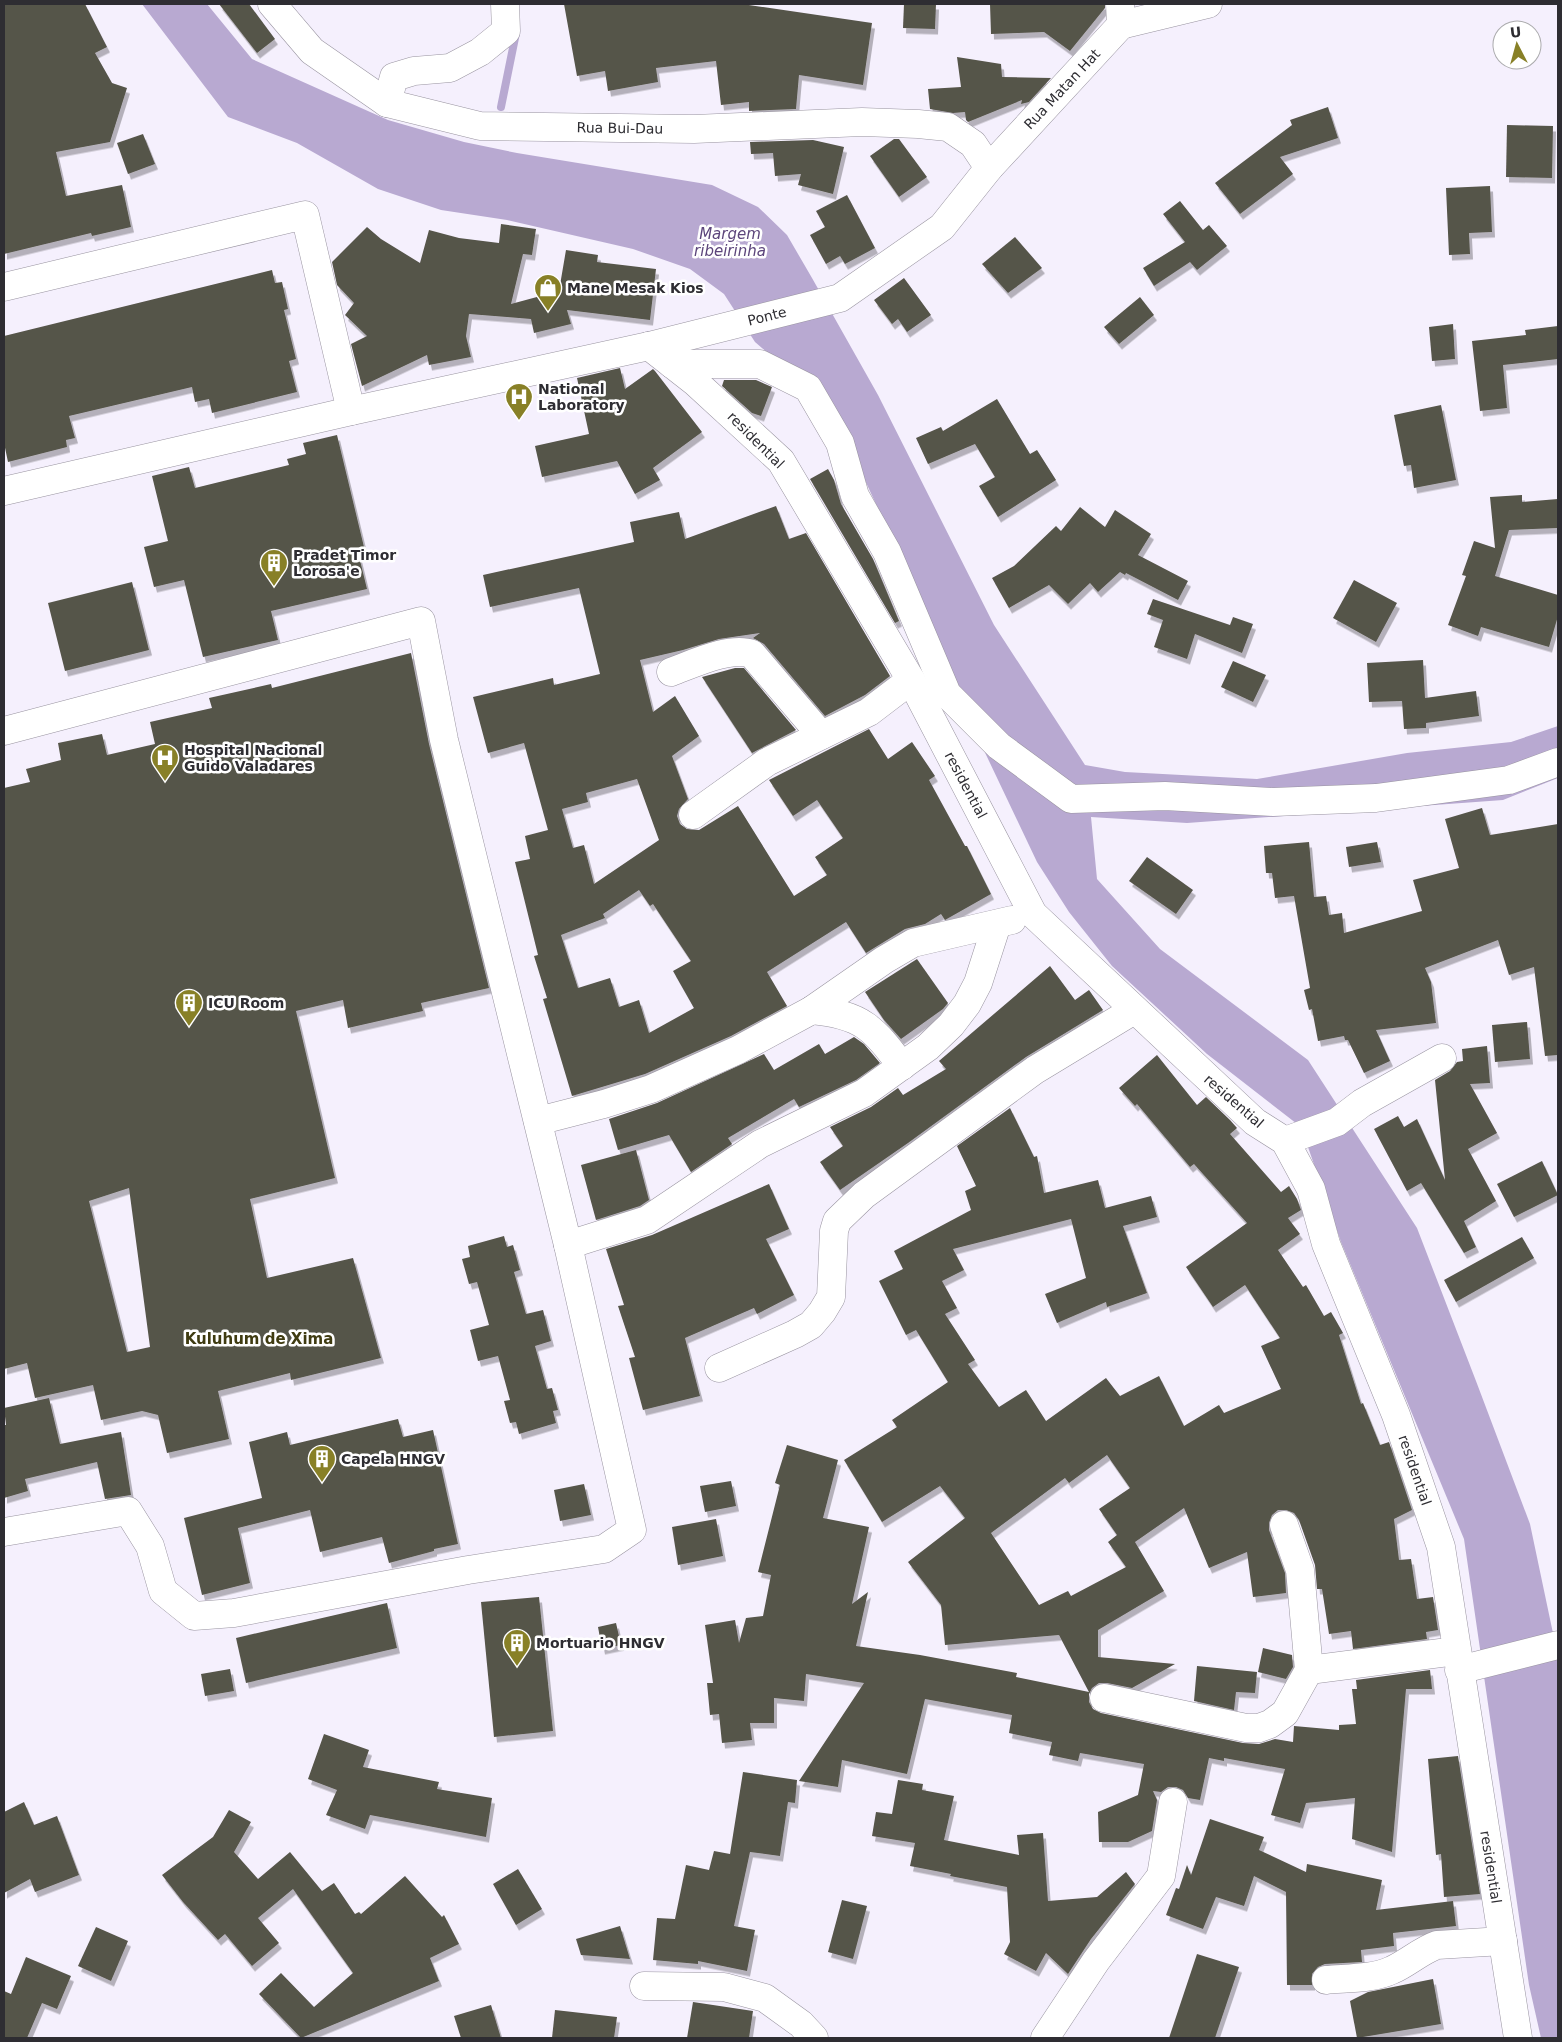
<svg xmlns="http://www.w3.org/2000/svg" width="1562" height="2042" viewBox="0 0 1562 2042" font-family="'DejaVu Sans',sans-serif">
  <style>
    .water { fill: #b8a9d1 }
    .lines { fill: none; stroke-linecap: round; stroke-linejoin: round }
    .stream { stroke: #b8a9d1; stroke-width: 8 }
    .building { fill: #555449; fill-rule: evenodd; filter: url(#shadow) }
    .minor-casing { stroke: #9994a0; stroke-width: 29 }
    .minor { stroke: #fff; stroke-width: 28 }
    .labels { text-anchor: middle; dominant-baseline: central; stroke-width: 5; stroke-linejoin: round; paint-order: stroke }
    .street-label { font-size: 14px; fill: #2e2d32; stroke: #fff }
    .poi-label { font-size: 14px; font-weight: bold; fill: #2e2d32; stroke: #fff; text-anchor: start }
    .water-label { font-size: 15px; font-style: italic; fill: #5c457b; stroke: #fff }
    .neighbourhood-label { font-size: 15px; font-weight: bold; fill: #3f3b11; stroke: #fff }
  </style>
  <defs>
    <filter id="shadow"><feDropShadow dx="3" dy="5.5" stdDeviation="0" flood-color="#0004"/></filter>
  </defs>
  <rect width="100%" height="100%" fill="#f5f0fd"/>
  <path class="water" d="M142 4H207L252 59 388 120 464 142 517 153 712 185 758 207 787 235 812 278 878 395 994 625 1085 765 1125 772 1257 779 1407 753 1511 742 1558 726V778L1503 800 1187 823 1091 817 1097 879 1160 949 1308 1060 1417 1228 1476 1381 1530 1524 1558 1657V2038H1541L1529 1985 1464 1539 1341 1242 1301 1127 1207 1054 1112 966 1069 912 1037 862 989 761 937 652 898 552 846 439 808 388 755 342 724 294 690 269 633 249 507 220 441 210 378 189 297 143 228 117Z"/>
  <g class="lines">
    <path class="stream" d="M501 107 516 33"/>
  </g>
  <g class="building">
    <path d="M4 4H85L107 47 95 53 112 83 127 88 110 142 56 152 66 196 122 185 131 227 92 236 91 233 4 254Z"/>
    <path d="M219 4H249L275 39 257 53Z"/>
    <path d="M564 4H742L872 23 863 85 799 75 796 109 749 111V102L721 105 716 61 656 68 658 82 608 91 605 71 577 76Z"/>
    <path d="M904 4H936L935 29 903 28Z"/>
    <path d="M990 4H1105V8L1070 51 1044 32 991 34Z"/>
    <path d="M957 57 1001 64 1002 77 1051 78 1029 102 1021 104 1022 100 968 122 966 120 965 112 953 113 930 109 928 89 961 87Z"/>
    <path d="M1328 107 1338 138 1280 157 1293 174 1240 214 1215 183 1292 125 1290 120Z"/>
    <path d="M1507 125 1553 126 1552 178 1506 177Z"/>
    <path d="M143 134 155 164 128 174 117 143Z"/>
    <path d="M894 139H899L927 177 899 197 870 156Z"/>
    <path d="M813 140 844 147 833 194 798 185 801 174 775 176 773 153 751 154 750 142Z"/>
    <path d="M1490 186 1492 232 1469 233 1470 254 1449 255 1446 188Z"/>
    <path d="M847 195 875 248 845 264 840 256 826 264 810 235 825 227 816 211Z"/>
    <path d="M1180 201 1203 230 1209 225 1227 246 1197 270 1190 262 1154 286 1143 268 1185 242 1163 214Z"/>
    <path d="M501 224 536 229 532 255 523 254 511 304 559 291 566 250 598 255 597 262 656 269 650 320 567 310 571 324 534 333 531 319 469 314 466 336 471 357 429 365 427 355 362 386 351 344 367 336 345 315 354 303 337 285 332 262 367 227 381 239 420 263 429 230 459 238 499 243Z"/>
    <path d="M1015 237 1042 268 1008 293 982 264Z"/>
    <path d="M272 270 275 283 282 282 288 309 284 310 296 359 289 361 297 392 212 413 209 399 195 402 192 387 69 416 75 438 66 440 67 447 8 462 4 443V336Z"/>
    <path d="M904 278 931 315 907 332 898 319 892 324 874 300Z"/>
    <path d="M1140 297 1154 315 1119 344 1104 327Z"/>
    <path d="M1453 324 1455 359 1432 361 1429 327Z"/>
    <path d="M1558 326V359L1503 365 1507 408 1480 411 1472 341 1526 335 1525 330Z"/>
    <path d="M620 368 625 389 653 369 655 371 702 432 653 468 660 480 635 494 617 461 542 477 535 446 589 434 577 378Z"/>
    <path d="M724 380H756L772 387 761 416 752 413 722 386Z"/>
    <path d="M997 399 1030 454 1037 450 1056 480 998 517 979 486 995 477 975 444 928 464 916 438 941 427 943 431Z"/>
    <path d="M1441 405 1456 480 1414 488 1411 465 1404 466 1394 415Z"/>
    <path d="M337 435 364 547 357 548 367 589 271 611 278 640 203 657 184 580 154 587 144 547 168 541 152 476 189 467 195 488 289 465 287 459 306 454 303 443Z"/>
    <path d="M828 469 834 480 841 504 873 559 899 621 895 623 810 479Z"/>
    <path d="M1522 495V502L1558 499V528L1509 530 1495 576 1558 595V616L1549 647 1481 627 1478 636 1448 625 1466 576 1462 575 1474 541 1495 548 1490 497Z"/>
    <path d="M776 506 789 539 806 533 890 676 865 695 825 716 764 644 753 638 760 633 719 639 683 650 640 660 653 712 675 696 699 736 672 756 688 799 679 809 677 816 680 824 687 829 699 830 738 806 794 896 827 875 815 857 843 838 817 800 793 816 769 780 869 729 888 759 912 742 935 776 929 780 965 846H967L991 894 945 920 941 914 925 924 905 929 866 953 846 922 767 972 787 1006 731 1036 645 1074 572 1096 543 999 547 998 534 956 538 955 515 862 530 859 525 836 548 830 524 743 488 753 473 697 553 678 554 685 600 674 579 588 490 607 483 575 634 542 630 522 679 512 685 539ZM637 779 659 840 594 884 584 845 573 848 562 809 588 802 586 793ZM639 890 650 906 653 904 691 961 673 971 694 1008 649 1033 639 1000 619 1007 610 978 578 988 561 935 605 918 603 914Z"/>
    <path d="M1080 507 1105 527 1115 510 1151 534 1138 555 1188 581 1178 600 1126 573 1125 575 1120 572 1098 592 1090 583 1068 604 1049 585 1009 608 992 578 1014 566 1056 526 1061 531Z"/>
    <path d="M1354 580 1397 603 1376 642 1333 618Z"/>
    <path d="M132 582 149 650 65 671 48 603Z"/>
    <path d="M1153 599 1230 625 1233 617 1253 624 1242 653 1195 634 1187 659 1154 647 1163 620 1147 614Z"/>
    <path d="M411 653 429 744 489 988 421 1003 423 1011 348 1028 343 1000 296 1011 335 1178 250 1199 267 1278 353 1258 381 1358 291 1380 290 1373 218 1391 229 1439 167 1453 158 1415 142 1411 101 1420 93 1385 35 1398 27 1363 4 1369V788L30 782 26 769 61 760 58 743 102 734 107 755 155 744 150 722 212 708 209 698 271 684 272 688ZM129 1188 150 1347 127 1352 89 1201Z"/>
    <path d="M1423 660 1425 698 1476 691 1479 716 1426 723V728L1404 729 1402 701 1369 702 1367 663Z"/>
    <path d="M1233 661 1266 675 1253 702 1221 687Z"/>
    <path d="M735 668H744L796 730 752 753 702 677Z"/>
    <path d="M1482 808 1490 835 1558 824V1055L1545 1056 1534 967 1509 975 1498 940 1425 968 1431 982 1436 1023 1376 1030 1390 1061 1364 1073 1348 1040H1345L1344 1036 1318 1041 1312 1009 1309 1010 1304 990 1310 988 1294 896 1275 898 1272 873H1266L1264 846 1309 842 1314 897 1326 896 1329 915 1342 913 1344 933 1422 911 1413 880 1459 868 1445 819Z"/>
    <path d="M1377 842 1381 862 1349 867 1346 847Z"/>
    <path d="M1147 857 1193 890 1176 914 1129 881Z"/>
    <path d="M917 959 948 1003 943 1009 901 1039 884 1020 865 992Z"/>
    <path d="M1050 966 1075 1000 1089 990 1103 1010 1026 1057 908 1143 840 1190 820 1162 843 1146 830 1127 871 1107 898 1088 903 1095 946 1069 939 1061Z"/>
    <path d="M1527 1022 1530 1059 1495 1062 1492 1025Z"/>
    <path d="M854 1037 864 1044 880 1063 856 1080 799 1107 794 1099 728 1138 732 1144 691 1172 669 1135 618 1150 609 1119 657 1103 764 1054 774 1070 819 1044 825 1054Z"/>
    <path d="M1487 1046 1490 1083 1470 1084 1497 1133 1468 1149 1496 1201 1464 1221 1476 1247 1464 1253 1421 1183 1407 1191 1374 1129 1398 1116 1404 1127 1417 1119 1445 1180 1435 1080 1450 1071 1457 1062 1463 1061 1462 1049Z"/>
    <path d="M1157 1055 1197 1105 1206 1097 1230 1120 1237 1128 1230 1134 1281 1192 1289 1186 1297 1199 1301 1210 1288 1218 1300 1234 1278 1250 1303 1287 1306 1285 1324 1316 1331 1312 1343 1333 1339 1335 1361 1404 1363 1403 1380 1445 1389 1442 1412 1510 1394 1519 1399 1560 1411 1559 1417 1599 1433 1597 1438 1630 1426 1632 1427 1639 1353 1649 1351 1631 1329 1634 1322 1589H1317L1315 1565 1299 1520 1294 1513 1286 1510H1278L1272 1515 1269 1523V1530L1285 1573 1286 1593 1253 1597 1247 1552 1209 1568 1184 1508 1135 1542 1164 1591 1098 1630V1657L1175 1664 1132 1688 1107 1683H1099L1092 1688 1089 1694V1702L1093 1709 1101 1713 1243 1743 1259 1744 1275 1739 1293 1742 1294 1726 1339 1730V1725L1356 1724 1352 1689H1357L1356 1680 1430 1670 1432 1689H1406L1392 1852 1352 1839 1355 1798 1306 1803 1300 1823 1271 1815 1285 1769 1224 1758V1761L1209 1758 1200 1800 1188 1798 1183 1790 1176 1787H1168L1161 1792 1153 1791 1157 1800 1152 1831 1128 1842H1099L1098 1812 1138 1795 1144 1764 1080 1753 1078 1761 1049 1755 1052 1742 1009 1733 1012 1715 925 1699 907 1774 842 1760 838 1787 799 1781 864 1683 806 1674 804 1701 774 1698V1723H750L752 1740 722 1743 719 1714 710 1715 707 1683H713L705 1625 735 1620 739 1643 746 1618 763 1616 771 1575 758 1572 780 1485 775 1483 787 1445 838 1460 823 1518 869 1527 852 1604 868 1592 856 1646 920 1655 1017 1673 1016 1677 1089 1692 1059 1635 945 1645 941 1605 908 1562 965 1518 940 1486 882 1522 844 1460 897 1427 892 1420 948 1382 916 1330 906 1335 879 1281 903 1269 894 1251 971 1210 965 1191 976 1186 957 1146 1010 1108 1034 1157 1037 1156 1044 1193 1098 1180 1105 1208 1151 1196 1157 1217 1123 1226 1147 1293 1107 1307 1106 1302 1057 1323 1045 1294 1086 1278 1071 1219 953 1249 964 1270 942 1281 957 1308 945 1314 975 1360 968 1364 999 1407 1026 1390 1046 1421 1106 1378 1120 1396 1159 1376 1184 1426 1219 1405 1224 1413 1281 1389 1261 1346 1280 1338 1245 1285 1213 1307 1186 1267 1247 1223 1194 1164 1190 1167 1137 1104 1135 1106 1119 1088ZM1107 1455 1130 1488 1099 1509 1117 1535 1108 1542 1126 1567 1071 1596 1068 1591 1039 1605 991 1533 1065 1478 1069 1483Z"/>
    <path d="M636 1150 649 1200 640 1206 596 1220 581 1165Z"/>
    <path d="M1542 1161 1558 1195 1514 1217 1497 1184Z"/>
    <path d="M769 1184 789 1229 766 1239 794 1295 757 1314 754 1308 685 1338 700 1396 643 1410 629 1358 635 1357 618 1306 624 1305 606 1249 652 1235Z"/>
    <path d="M504 1236 507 1247 513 1245 520 1270 514 1272 526 1314 543 1310 551 1341 535 1346 547 1389 552 1388 558 1410 553 1411 556 1423 519 1434 516 1422 510 1423 504 1401 510 1400 498 1356 478 1361 470 1330 489 1325 477 1282 469 1284 462 1259 470 1257 468 1246Z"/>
    <path d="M1522 1237 1534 1258 1456 1302 1444 1280Z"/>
    <path d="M49 1398 60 1444 121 1432 131 1495 105 1499 97 1462 25 1479 28 1491 4 1498V1425H6L4 1408Z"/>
    <path d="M398 1419 403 1437 433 1430 458 1544 434 1549V1551L389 1563 382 1537 320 1552 310 1510 238 1528 250 1583 202 1595 184 1518 262 1498 249 1442 287 1432 290 1445Z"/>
    <path d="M731 1481 736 1506 705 1512 700 1486Z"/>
    <path d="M584 1484 591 1515 560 1521 554 1490Z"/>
    <path d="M716 1519 723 1556 678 1565 672 1527Z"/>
    <path d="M539 1597 553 1731 494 1737 481 1602Z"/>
    <path d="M387 1603 397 1648 246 1683 236 1638Z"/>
    <path d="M616 1623 621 1645 602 1649 598 1627Z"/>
    <path d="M1263 1648 1292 1655 1293 1667 1286 1679 1258 1672Z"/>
    <path d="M1197 1666 1257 1672 1255 1693 1236 1692 1234 1710 1194 1701Z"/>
    <path d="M230 1669 234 1691 205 1696 201 1674Z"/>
    <path d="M324 1734 369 1750 363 1767 439 1782 437 1789 492 1798 486 1837 370 1815 365 1829 326 1815 337 1790 308 1779Z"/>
    <path d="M1458 1756 1480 1894 1444 1897 1441 1854 1436 1855 1428 1759Z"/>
    <path d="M743 1772 797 1780 795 1803 788 1802 780 1856 750 1852 734 1926 755 1930 747 1971 698 1961V1964L653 1960 657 1918 675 1919 686 1865 709 1870 714 1851 730 1854Z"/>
    <path d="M898 1780 923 1784 922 1790 954 1796 944 1840 1019 1855 1017 1835 1043 1833 1048 1901 1097 1897 1126 1872 1135 1884 1091 1939 1068 1974 1046 1953 1036 1971 1004 1954 1010 1942 1007 1887 950 1876 951 1874 910 1866 915 1843 872 1836 876 1812 892 1814Z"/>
    <path d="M24 1802 34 1825 57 1816 79 1875 35 1892 30 1879 4 1893V1812Z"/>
    <path d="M229 1810 251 1822 234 1852 258 1879 290 1852 322 1891 334 1883 355 1914 359 1912 361 1914 405 1876 442 1917 444 1915 459 1944 430 1958 439 1981 301 2038 259 1994 281 1973 314 2007 353 1973 293 1889 258 1918 279 1943 252 1966 225 1934 218 1940 183 1902 162 1875 213 1837Z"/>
    <path d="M1210 1819 1264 1837 1259 1850 1306 1872 1307 1864 1382 1880 1376 1910 1453 1901 1456 1926 1393 1933 1394 1946 1361 1950 1362 1962 1325 1964 1318 1967 1312 1974V1985H1287L1286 1892 1254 1876 1244 1906 1216 1897 1203 1929 1166 1915 1176 1888 1179 1889 1187 1865 1191 1875Z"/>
    <path d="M518 1869 542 1909 516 1925 493 1884Z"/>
    <path d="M842 1900 867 1906 853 1959 828 1952Z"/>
    <path d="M620 1926 630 1959 581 1955 576 1939Z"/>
    <path d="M96 1927 128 1941 111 1981 78 1966Z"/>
    <path d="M1197 1954 1239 1967 1215 2038H1169Z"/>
    <path d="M26 1957 71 1976 57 2009 42 2003 27 2038H4V1991L11 1994Z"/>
    <path d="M1433 1979 1441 2024 1357 2038 1350 2001 1368 1992Z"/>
    <path d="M693 2002 753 2011 749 2038H687Z"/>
    <path d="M491 2005 501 2038H461L454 2016Z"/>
    <path d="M555 2010 617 2017 614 2038H552Z"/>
  </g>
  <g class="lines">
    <defs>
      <g id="minor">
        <path d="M272 4 312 51 387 103 480 126 694 129 862 122 918 124 948 127 973 144 989 168"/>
        <path d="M1121 25 1208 4"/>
        <path d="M387 103 394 77 414 71 450 68 480 52 506 31 505 4"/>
        <path d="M4 287 305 215 351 411"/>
        <path d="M649 346 695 382 781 461 911 680 1033 914 1255 1122 1285 1141 1311 1189 1326 1244 1396 1415 1441 1547 1518 2038"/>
        <path d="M672 364H760L808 388 840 443 855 496 887 552 947 694 999 746 1071 799 1165 796 1273 802 1376 798 1509 780 1558 762"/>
        <path d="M4 491 351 411 649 346 840 298 942 227 989 168 1121 25 1120 4"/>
        <path d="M671 672C693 664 730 646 752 654L821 735"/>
        <path d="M4 731 421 621 444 740 568 1245 632 1530 604 1549 468 1570 234 1613 194 1616 163 1591 150 1546 128 1511 4 1532"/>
        <path d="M693 815 767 762 869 712 911 680"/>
        <path d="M812 1010C863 1015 873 1028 902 1066"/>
        <path d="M538 1121 604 1104 651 1089 738 1050 812 1010 884 960 913 943 1012 920"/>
        <path d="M1285 1141 1337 1122 1362 1103 1442 1058"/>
        <path d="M568 1245 647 1220 760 1144 864 1093 928 1047 951 1025 967 1004 978 983 997 924"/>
        <path d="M719 1368 795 1334 811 1325 822 1312 831 1297 834 1231 837 1221 864 1195 1035 1070 1134 1010"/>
        <path d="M1309 1670 1456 1651"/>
        <path d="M1459 1670 1558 1645"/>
        <path d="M1104 1698 1246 1728H1259L1270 1724 1285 1713 1309 1670 1300 1570 1284 1525"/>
        <path d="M1326 1980C1347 1978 1373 1979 1392 1970 1408 1963 1420 1951 1437 1945L1503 1941"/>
        <path d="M644 1986 724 1987 765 1998 801 2024 814 2038"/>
        <path d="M1045 2038 1096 1961 1161 1876 1173 1802"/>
      </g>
    </defs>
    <use href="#minor" class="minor-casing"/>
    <use href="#minor" class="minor"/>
  </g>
  <defs>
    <symbol id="shop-pin" viewBox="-11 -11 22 30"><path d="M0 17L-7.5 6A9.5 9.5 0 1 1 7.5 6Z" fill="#888027" stroke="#fff"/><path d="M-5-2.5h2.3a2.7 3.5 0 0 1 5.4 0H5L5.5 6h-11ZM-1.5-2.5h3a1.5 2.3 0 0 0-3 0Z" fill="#fff"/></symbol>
    <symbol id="hospital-pin" viewBox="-11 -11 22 30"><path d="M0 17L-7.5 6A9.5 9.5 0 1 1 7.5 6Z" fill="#888027" stroke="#fff"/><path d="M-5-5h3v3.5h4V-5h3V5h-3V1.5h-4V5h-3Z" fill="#fff"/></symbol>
    <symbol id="building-pin" viewBox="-11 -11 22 30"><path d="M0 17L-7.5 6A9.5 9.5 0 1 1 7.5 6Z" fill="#888027" stroke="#fff"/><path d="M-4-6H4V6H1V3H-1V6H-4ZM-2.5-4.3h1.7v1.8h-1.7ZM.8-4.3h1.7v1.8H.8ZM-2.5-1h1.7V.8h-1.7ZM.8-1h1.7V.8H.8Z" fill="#fff"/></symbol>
  </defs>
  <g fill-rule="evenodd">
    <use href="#shop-pin" x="532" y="272" width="32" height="43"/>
    <use href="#hospital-pin" x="503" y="381" width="32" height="43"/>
    <use href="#building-pin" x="258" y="547" width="32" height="43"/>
    <use href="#hospital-pin" x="149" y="742" width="32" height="43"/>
    <use href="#building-pin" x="173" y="987" width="32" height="43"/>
    <use href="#building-pin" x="306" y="1443" width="32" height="43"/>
    <use href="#building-pin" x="501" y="1627" width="32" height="43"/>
  </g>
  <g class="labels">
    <g class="street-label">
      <text transform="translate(1062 89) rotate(-47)">Rua Matan Hat</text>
      <text transform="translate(620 128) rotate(1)">Rua Bui-Dau</text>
      <text transform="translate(767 316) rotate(-14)">Ponte</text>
      <text transform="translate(756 440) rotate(45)">residential</text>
      <text transform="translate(966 785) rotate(62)">residential</text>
      <text transform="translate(1234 1101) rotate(41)">residential</text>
      <text transform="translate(1415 1470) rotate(71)">residential</text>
      <text transform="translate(1491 1867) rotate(81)">residential</text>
    </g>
    <g class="poi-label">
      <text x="567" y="288">Mane Mesak Kios</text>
      <text x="538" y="389">National<tspan x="538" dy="16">Laboratory</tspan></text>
      <text x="293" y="555">Pradet Timor<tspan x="293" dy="16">Lorosa'e</tspan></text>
      <text x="184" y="750">Hospital Nacional<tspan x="184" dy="16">Guido Valadares</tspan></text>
      <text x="208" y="1003">ICU Room</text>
      <text x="341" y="1459">Capela HNGV</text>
      <text x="536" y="1643">Mortuario HNGV</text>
    </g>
    <g class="water-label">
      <text x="730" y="234">Margem<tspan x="730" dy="17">ribeirinha</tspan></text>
    </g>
    <g class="neighbourhood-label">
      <text x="259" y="1339">Kuluhum de Xima</text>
    </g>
  </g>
  <rect width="1562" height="2042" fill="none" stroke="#2e2d32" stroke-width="10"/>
  <g transform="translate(1517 45) rotate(354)"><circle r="24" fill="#ffffff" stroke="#ababad"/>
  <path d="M0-4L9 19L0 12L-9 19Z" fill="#888027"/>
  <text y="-8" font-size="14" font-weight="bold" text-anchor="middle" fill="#2e2d32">U</text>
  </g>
</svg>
